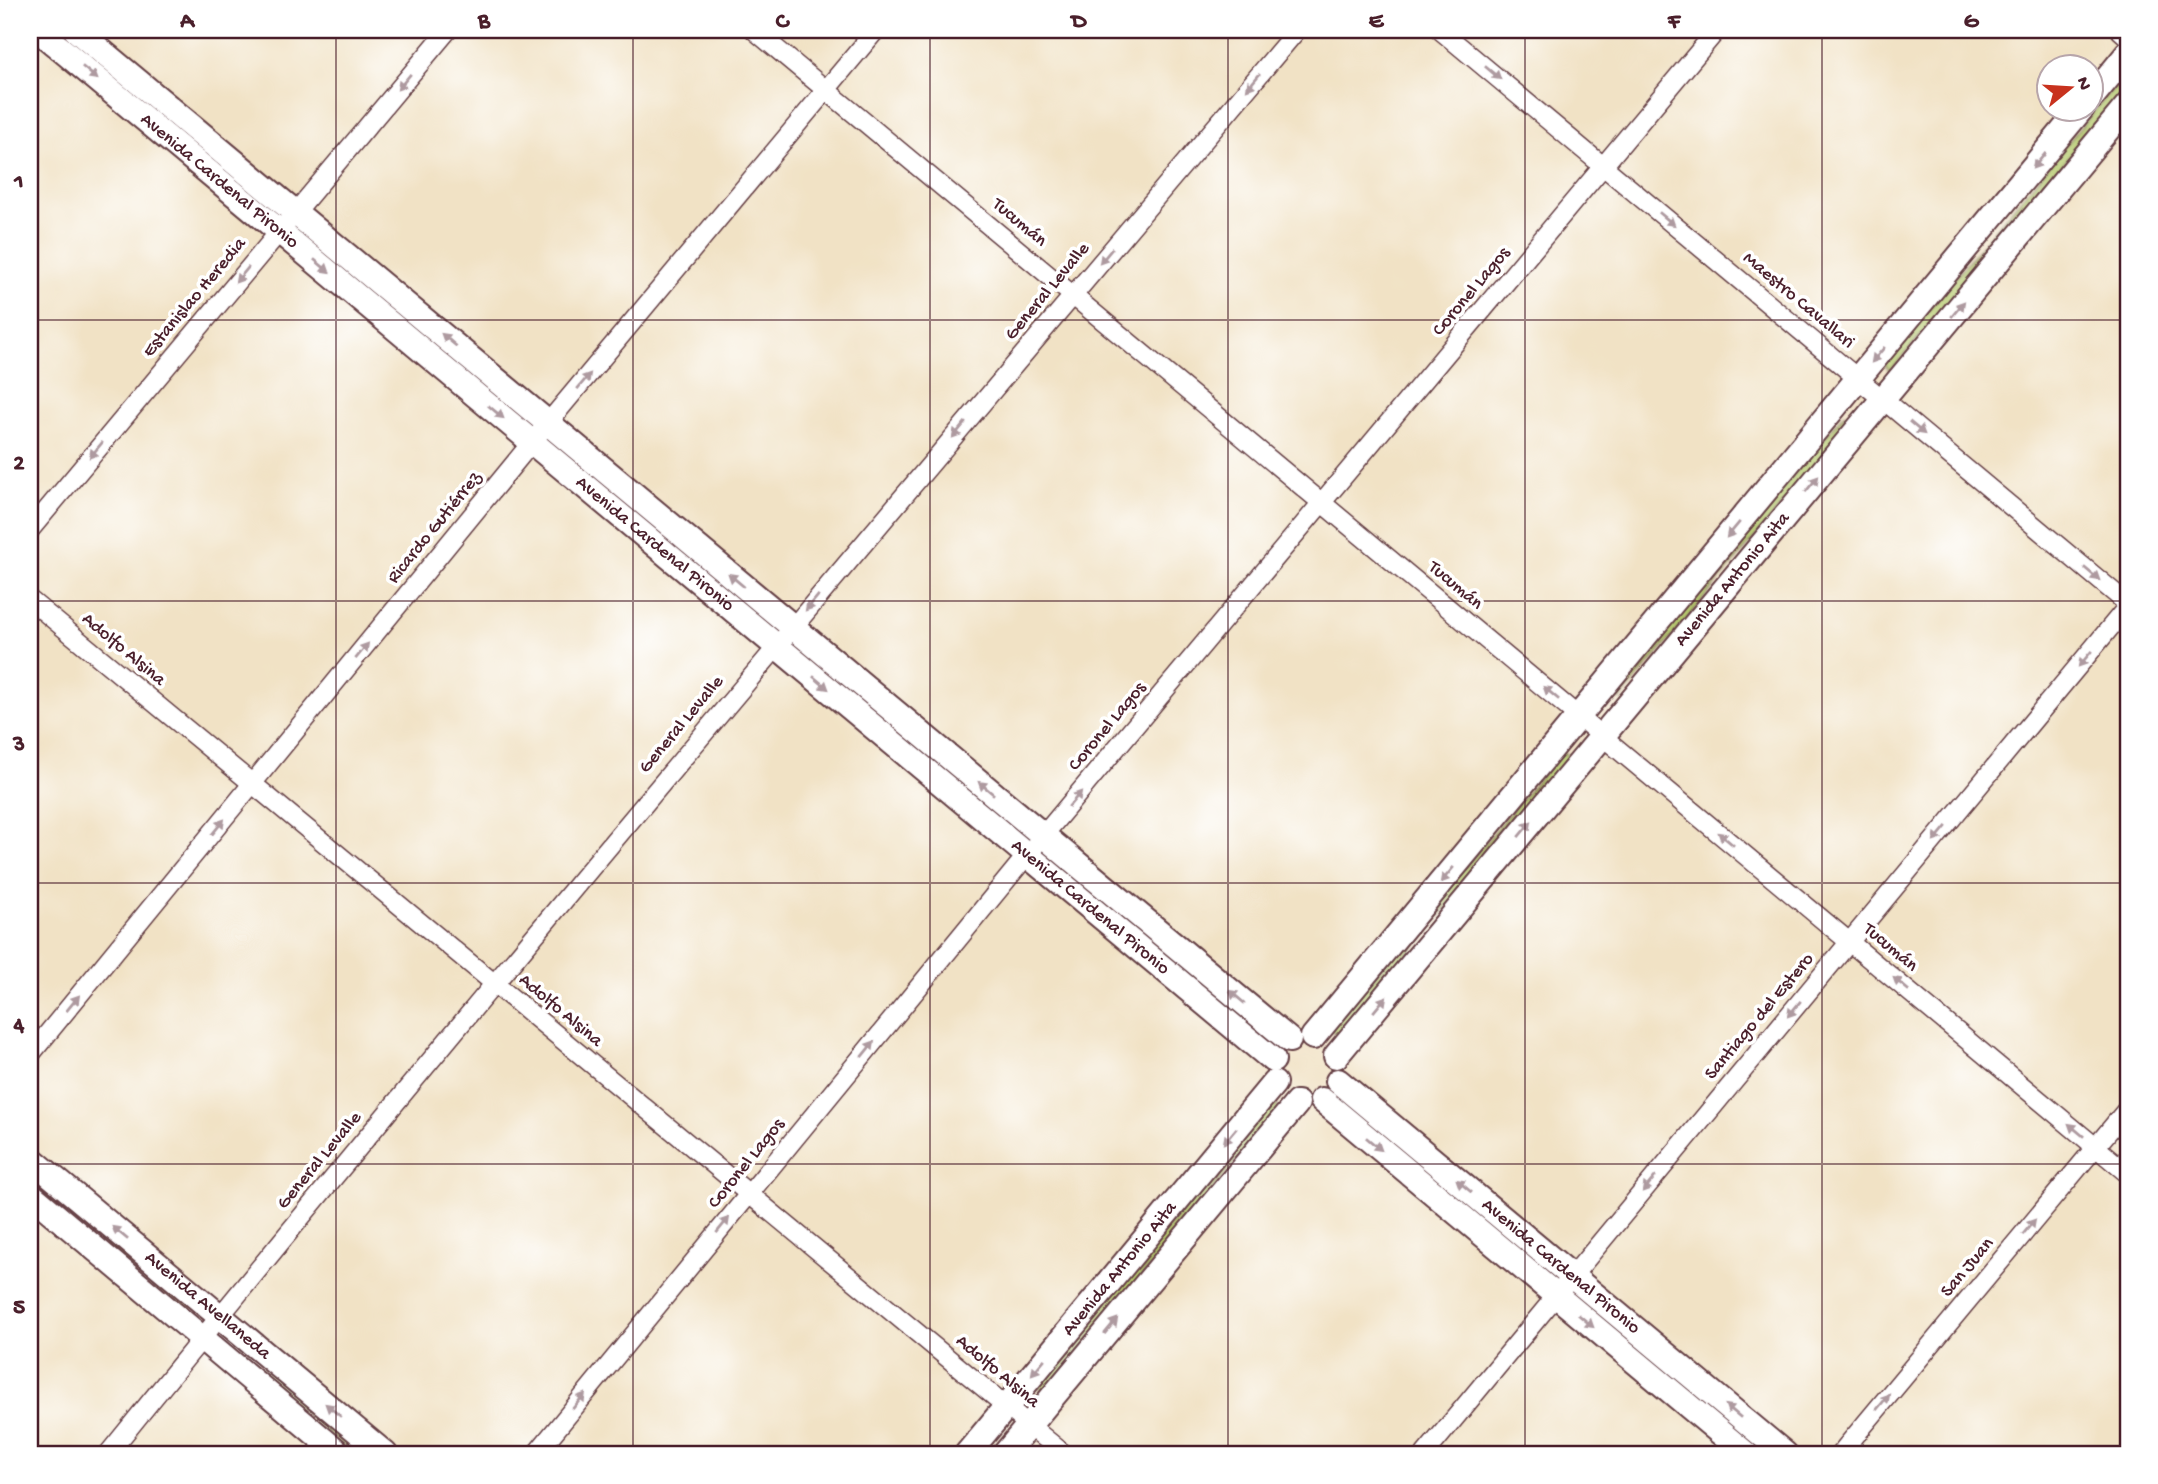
<svg xmlns="http://www.w3.org/2000/svg" width="2158" height="1484" viewBox="0 0 2158 1484" font-family="'Gochi Hand',sans-serif">
  <style>
    .green { fill: #b7cb6f; stroke: #80754d; stroke-width: 2 }
    .lines { fill: none; stroke-linecap: round; stroke-linejoin: round }
    .street-casing { stroke: #633c42; stroke-width: 21 }
    .secondary-casing { stroke: #633c42; stroke-width: 28 }
    .street { stroke: #fff; stroke-width: 18 }
    .secondary { stroke: #fff; stroke-width: 24 }
    .oneway { fill: #ae9aa0 }
    .grid { fill: none; stroke: #4a1f2b; stroke-width: 2; stroke-opacity: 0.55 }
    .labels { text-anchor: middle; dominant-baseline: central; stroke-width: 7; stroke-linejoin: round; paint-order: stroke }
    .street-label { font-size: 19px; fill: #4a1f2b; stroke: #fff }
    .neatline { fill: none; stroke: #4a1f2b; stroke-width: 2.5 }
    .grid-label { font-size: 23px; text-anchor: middle; font-weight: bold; fill: #4a1f2b }
  </style>
  <rect width="100%" height="100%" fill="#fff"/>
  <filter id="ink" filterUnits="userSpaceOnUse"><feTurbulence type="fractalNoise" baseFrequency=".0143" numOctaves="2"/><feDisplacementMap in="SourceGraphic" scale="14" xChannelSelector="R" yChannelSelector="G"/><feConvolveMatrix kernelMatrix="1 2 1 2 8 2 1 2 1" color-interpolation-filters="sRGB"/></filter>
  <filter id="wash" filterUnits="userSpaceOnUse"><feTurbulence type="fractalNoise" baseFrequency=".00686" numOctaves="4" result="noise"/><feDisplacementMap in="SourceGraphic" scale="28" xChannelSelector="R" yChannelSelector="G"/><feGaussianBlur stdDeviation="1.57" result="paint"/><feColorMatrix in="noise" values="0 0 0 0 0 0 0 0 0 0 0 0 0 0 0 0 0 1.4 0 .05"/><feComposite in="paint" operator="in"/></filter>
  <g filter="url(#wash)">
    <rect width="100%" height="100%" fill="#f1e2c5"/>
    <g class="green">
      <path d="M2115 86 2123 93 1891 371 1883 364Z"/>
      <path d="M1844 414 1852 421 1620 699 1611 692Z"/>
      <path d="M1562 751 1571 758 1339 1036 1330 1029Z"/>
      <path d="M1271 1101 1279 1108 1046 1393 1038 1386Z"/>
      <path d="M30 1167 193 1307 191 1311H183L30 1182Z"/>
      <path d="M251 1358 372 1454H353L249 1367 248 1361Z"/>
    </g>
  </g>
  <g filter="url(#ink)">
    <g class="lines">
      <defs>
        <g id="street">
          <path d="M754 30 2128 1174"/>
          <path d="M1440 30 2128 604"/>
          <path d="M2120 30 2128 37"/>
          <path d="M30 530 448 30"/>
          <path d="M30 600 1064 1454"/>
          <path d="M30 1055 532 442 876 30"/>
          <path d="M108 1454C497 973 899 503 1297 30"/>
          <path d="M536 1454 1027 855 1717 30"/>
          <path d="M1425 1454 2128 606"/>
          <path d="M1840 1454 2128 1108"/>
        </g>
        <g id="secondary">
          <path id="s1" d="M38 30 1273 1060"/>
          <path d="M76 30 1289 1040"/>
          <path d="M2092 97 2128 53"/>
          <path d="M1313 1037 2082 108"/>
          <path id="s2" d="M1336 1056 2128 105"/>
          <path id="s3" d="M1338 1081 1785 1454"/>
          <path d="M1322 1100 1746 1454"/>
          <path id="s4" d="M30 1158 385 1454"/>
          <path d="M30 1194 340 1454"/>
          <path id="s5" d="M967 1454 1274 1083"/>
          <path d="M1005 1454 1297 1103"/>
        </g>
      </defs>
      <use href="#street" class="street-casing"/>
      <use href="#secondary" class="secondary-casing"/>
      <use href="#street" class="street"/>
      <use href="#secondary" class="secondary"/>
    </g>
    <defs><path id="oneway-solid" d="M-6-.8H1V-3.2L6.5 0L1 3.2V.8H-6Z" transform="scale(1.75)"/></defs>
    <g class="oneway">
      <use href="#oneway-solid" transform="translate(90 73) rotate(40)"/>
      <use href="#oneway-solid" transform="translate(1493 73) rotate(40)"/>
      <use href="#oneway-solid" transform="translate(404 82) rotate(130)"/>
      <use href="#oneway-solid" transform="translate(1253 82) rotate(130)"/>
      <use href="#oneway-solid" transform="translate(2039 161) rotate(130)"/>
      <use href="#oneway-solid" transform="translate(1667 219) rotate(40)"/>
      <use href="#oneway-solid" transform="translate(1106 256) rotate(130)"/>
      <use href="#oneway-solid" transform="translate(322 266) rotate(40)"/>
      <use href="#oneway-solid" transform="translate(242 275) rotate(130)"/>
      <use href="#oneway-solid" transform="translate(1958 309) rotate(-50)"/>
      <use href="#oneway-solid" transform="translate(449 340) rotate(-140)"/>
      <use href="#oneway-solid" transform="translate(1878 355) rotate(130)"/>
      <use href="#oneway-solid" transform="translate(584 381) rotate(-50)"/>
      <use href="#oneway-solid" transform="translate(496 412) rotate(40)"/>
      <use href="#oneway-solid" transform="translate(1917 428) rotate(40)"/>
      <use href="#oneway-solid" transform="translate(959 430) rotate(130)"/>
      <use href="#oneway-solid" transform="translate(96 450) rotate(130)"/>
      <use href="#oneway-solid" transform="translate(1812 484) rotate(-50)"/>
      <use href="#oneway-solid" transform="translate(1733 530) rotate(130)"/>
      <use href="#oneway-solid" transform="translate(2092 574) rotate(40)"/>
      <use href="#oneway-solid" transform="translate(736 580) rotate(-140)"/>
      <use href="#oneway-solid" transform="translate(812 603) rotate(130)"/>
      <use href="#oneway-solid" transform="translate(362 651) rotate(-51)"/>
      <use href="#oneway-solid" transform="translate(2085 659) rotate(130)"/>
      <use href="#oneway-solid" transform="translate(821 683) rotate(40)"/>
      <use href="#oneway-solid" transform="translate(1551 693) rotate(-140)"/>
      <use href="#oneway-solid" transform="translate(986 788) rotate(-140)"/>
      <use href="#oneway-solid" transform="translate(1075 799) rotate(-50)"/>
      <use href="#oneway-solid" transform="translate(218 827) rotate(-51)"/>
      <use href="#oneway-solid" transform="translate(1525 829) rotate(-50)"/>
      <use href="#oneway-solid" transform="translate(1940 834) rotate(130)"/>
      <use href="#oneway-solid" transform="translate(1726 839) rotate(-140)"/>
      <use href="#oneway-solid" transform="translate(1447 875) rotate(130)"/>
      <use href="#oneway-solid" transform="translate(1901 984) rotate(-140)"/>
      <use href="#oneway-solid" transform="translate(1237 997) rotate(-140)"/>
      <use href="#oneway-solid" transform="translate(73 1003) rotate(-51)"/>
      <use href="#oneway-solid" transform="translate(1380 1004) rotate(-50)"/>
      <use href="#oneway-solid" transform="translate(1794 1009) rotate(130)"/>
      <use href="#oneway-solid" transform="translate(868 1049) rotate(-51)"/>
      <use href="#oneway-solid" transform="translate(2076 1130) rotate(-140)"/>
      <use href="#oneway-solid" transform="translate(1230 1136) rotate(130)"/>
      <use href="#oneway-solid" transform="translate(1374 1144) rotate(40)"/>
      <use href="#oneway-solid" transform="translate(1649 1184) rotate(130)"/>
      <use href="#oneway-solid" transform="translate(1464 1186) rotate(-140)"/>
      <use href="#oneway-solid" transform="translate(723 1225) rotate(-51)"/>
      <use href="#oneway-solid" transform="translate(2029 1227) rotate(-50)"/>
      <use href="#oneway-solid" transform="translate(120 1233) rotate(-140)"/>
      <use href="#oneway-solid" transform="translate(1586 1321) rotate(40)"/>
      <use href="#oneway-solid" transform="translate(1111 1326) rotate(-50)"/>
      <use href="#oneway-solid" transform="translate(1038 1367) rotate(130)"/>
      <use href="#oneway-solid" transform="translate(579 1401) rotate(-51)"/>
      <use href="#oneway-solid" transform="translate(1883 1402) rotate(-50)"/>
      <use href="#oneway-solid" transform="translate(333 1410) rotate(-140)"/>
      <use href="#oneway-solid" transform="translate(1733 1411) rotate(-140)"/>
    </g>
  </g>
  <path class="grid" d="M336 30V1454M633 30V1454M930 30V1454M1228 30V1454M1525 30V1454M1822 30V1454M30 320H2128M30 601H2128M30 883H2128M30 1164H2128"/>
  <g class="labels">
    <g class="street-label">
      <text stroke="none"><textPath href="#s1" startOffset="236">Avenida Cardenal Pironio</textPath></text>
      <text transform="translate(1019 223) rotate(40)">Tucumán</text>
      <text transform="translate(1048 292) rotate(-50)">General Levalle</text>
      <text transform="translate(1472 292) rotate(-50)">Coronel Lagos</text>
      <text transform="translate(195 298) rotate(-50)">Estanislao Heredia</text>
      <text transform="translate(1798 301) rotate(40)">Maestro Cavallari</text>
      <text transform="translate(435 528) rotate(-51)">Ricardo Gutiérrez</text>
      <text stroke="none"><textPath href="#s1" startOffset="803">Avenida Cardenal Pironio</textPath></text>
      <text stroke="none"><textPath href="#s2" startOffset="620">Avenida Antonio Aita</textPath></text>
      <text transform="translate(1455 586) rotate(40)">Tucumán</text>
      <text transform="translate(123 650) rotate(40)">Adolfo Alsina</text>
      <text transform="translate(682 725) rotate(-50)">General Levalle</text>
      <text transform="translate(1108 727) rotate(-50)">Coronel Lagos</text>
      <text stroke="none"><textPath href="#s1" startOffset="1370">Avenida Cardenal Pironio</textPath></text>
      <text transform="translate(1890 948) rotate(40)">Tucumán</text>
      <text transform="translate(560 1011) rotate(40)">Adolfo Alsina</text>
      <text transform="translate(1760 1017) rotate(-50)">Santiago del Estero</text>
      <text transform="translate(320 1161) rotate(-50)">General Levalle</text>
      <text transform="translate(747 1164) rotate(-51)">Coronel Lagos</text>
      <text stroke="none"><textPath href="#s5" startOffset="240">Avenida Antonio Aita</textPath></text>
      <text stroke="none"><textPath href="#s3" startOffset="290">Avenida Cardenal Pironio</textPath></text>
      <text transform="translate(1968 1268) rotate(-50)">San Juan</text>
      <text stroke="none"><textPath href="#s4" startOffset="231">Avenida Avellaneda</textPath></text>
      <text transform="translate(997 1372) rotate(40)">Adolfo Alsina</text>
    </g>
  </g>
  <rect width="2158" height="1484" fill="none" stroke="#fff" stroke-width="77"/>
  <g transform="translate(2070 88) rotate(72)"><circle r="33" fill="#ffffff" stroke="#b7a5aa" stroke-width="2"/>
  <path d="M0-5L12 26L0 18L-12 26Z" fill="#c8321e"/>
  <text y="-10" font-size="19" font-weight="bold" text-anchor="middle" fill="#4a1f2b">N</text>
  </g>
  <rect x="38" y="38" width="2082" height="1408" class="neatline"/>
  <g class="grid-label">
    <text x="187" y="27">A</text>
    <text x="484" y="27">B</text>
    <text x="782" y="27">C</text>
    <text x="1079" y="27">D</text>
    <text x="1376" y="27">E</text>
    <text x="1674" y="27">F</text>
    <text x="1971" y="27">G</text>
    <text x="19" y="187">1</text>
    <text x="19" y="469">2</text>
    <text x="19" y="750">3</text>
    <text x="19" y="1031">4</text>
    <text x="19" y="1313">5</text>
  </g>
</svg>
